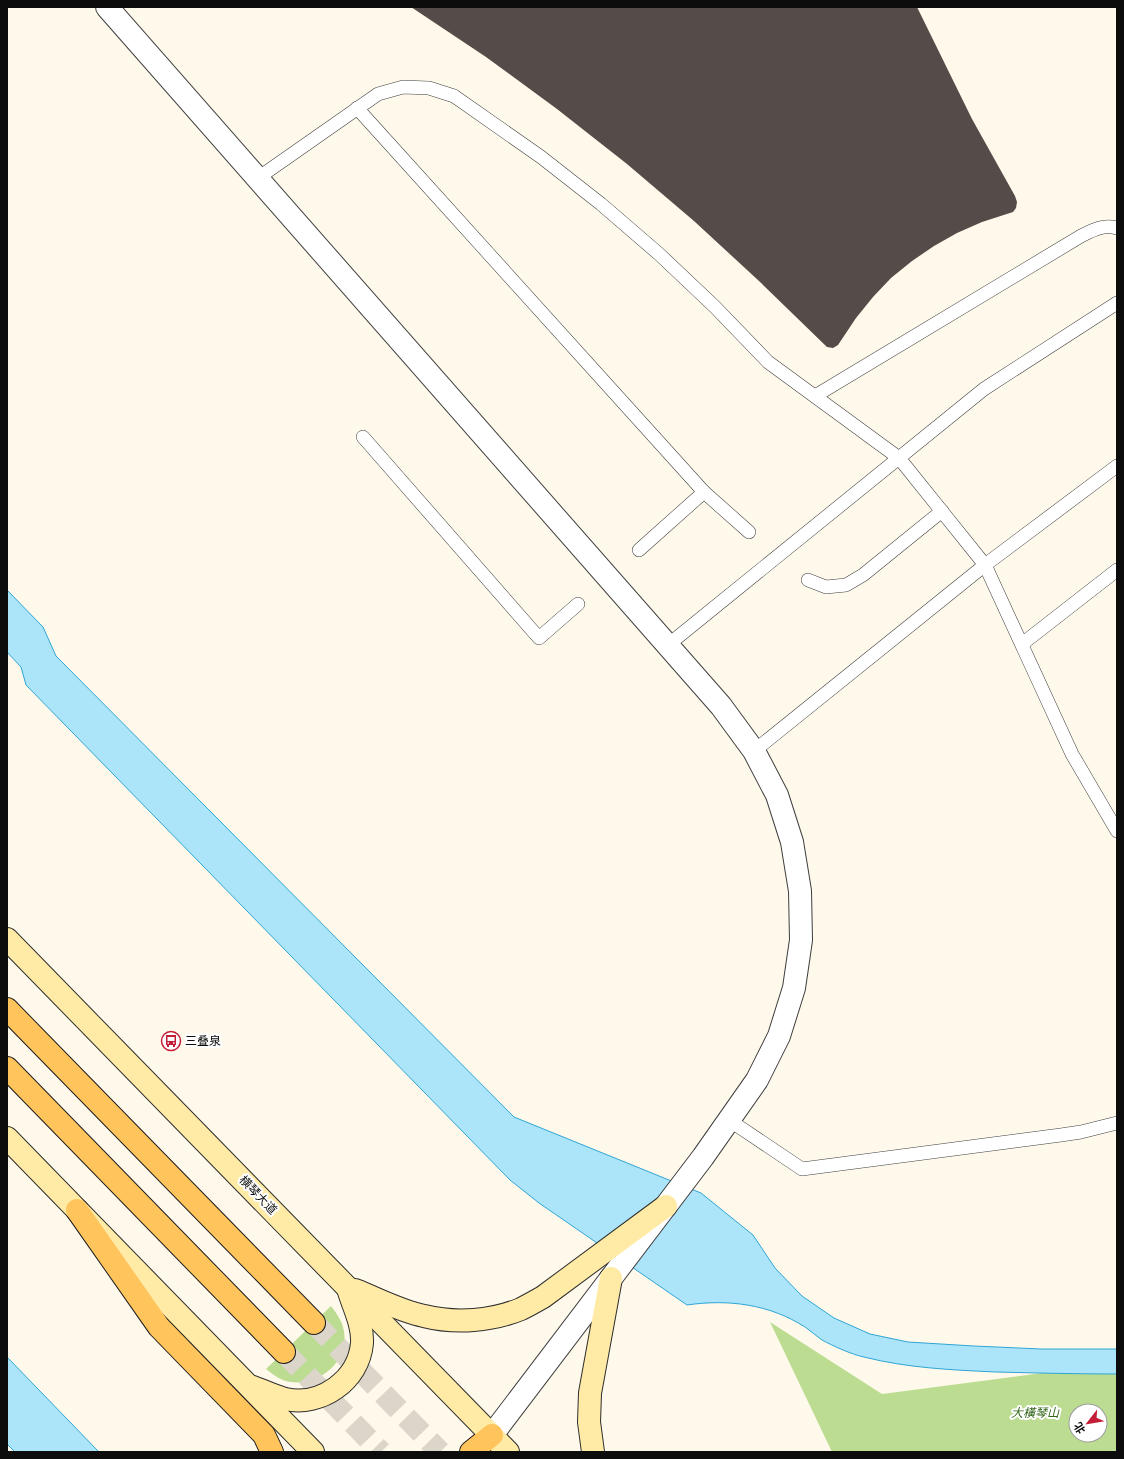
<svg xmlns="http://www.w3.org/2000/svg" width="1124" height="1459" viewBox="0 0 1124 1459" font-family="'Crimson Pro','Noto Sans SC',serif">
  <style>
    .forest { fill: #bcdd91; fill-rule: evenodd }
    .water { fill: #ace5fa; stroke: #2fa5d5 }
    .building { fill: #554b48 }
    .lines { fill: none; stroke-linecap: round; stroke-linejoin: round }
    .primary-tunnel { stroke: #dbd5ca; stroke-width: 22; stroke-dasharray: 22 11; stroke-linecap: butt }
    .lane-casing { stroke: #3f3f3f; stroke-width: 14 }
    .street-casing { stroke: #3f3f3f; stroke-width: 24 }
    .secondary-casing { stroke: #2e2e2e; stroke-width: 24 }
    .primary-casing { stroke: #1d1d1d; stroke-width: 24 }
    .lane { stroke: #fff; stroke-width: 13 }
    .street { stroke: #fff; stroke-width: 22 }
    .secondary { stroke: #ffeba6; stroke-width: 22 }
    .primary { stroke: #ffc45b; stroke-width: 22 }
    .labels { text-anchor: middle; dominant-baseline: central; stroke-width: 4; stroke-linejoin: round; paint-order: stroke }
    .poi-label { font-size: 12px; fill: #0c0c0c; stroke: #fff; text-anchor: start }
    .street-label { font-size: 12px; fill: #0c0c0c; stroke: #fff }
    .park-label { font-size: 12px; font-style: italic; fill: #326619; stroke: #fff }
  </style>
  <rect width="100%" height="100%" fill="#fff9eb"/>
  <g class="forest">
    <path d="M331 1306C336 1313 341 1319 343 1327 352 1359 321 1386 291 1382 281 1381 274 1375 266 1369Z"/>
    <path d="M770 1322 882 1394 1050 1372 1117 1366V1452H832ZM1076 1411H1100V1435H1076Z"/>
  </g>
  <g class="water">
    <path d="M7 590 43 627 56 656 514 1117 701 1193 753 1235 775 1268 802 1296 834 1318 870 1334 908 1342 974 1346 1041 1349H1117V1374C1077 1374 1036 1373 996 1372 952 1370 907 1368 864 1357 853 1355 833 1346 822 1340 816 1336 811 1331 805 1327 769 1304 728 1299 687 1305L539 1203 510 1180 26 685 21 667 7 652Z"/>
    <path d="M7 1357 99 1452H15L7 1444Z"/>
  </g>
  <path class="building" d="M411 7H917L972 119 1015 196 1017 202 1016 208 1013 212 982 222 957 233 934 246 912 261 891 278 873 297 856 318 838 345 833 348 827 347 759 281 694 221 627 164 557 109 486 57Z"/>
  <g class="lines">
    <g class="primary-tunnel">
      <path d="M314 1323 440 1452"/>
      <path d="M284 1352 381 1452"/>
    </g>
    <defs>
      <g id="lane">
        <path d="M357 108 704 492 749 532"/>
        <path d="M258 178 378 94 403 87 429 88 454 96 541 157 601 204 659 254 715 307 768 362 899 458 985 565 1072 754 1117 831"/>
        <path d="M815 396 1081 236C1093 230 1104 224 1117 228"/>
        <path d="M363 437 539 638 578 604"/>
        <path d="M639 550 704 492"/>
        <path d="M808 580 826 587 846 585 863 575 942 511"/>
        <path d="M1022 644 1117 570"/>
        <path d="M668 645 984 389 1117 303"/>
        <path d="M754 751 985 565 1117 466"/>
        <path d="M729 1120 802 1169 1061 1135 1081 1132 1117 1123"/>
      </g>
      <path id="street" d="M107 7 721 706 754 751 777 795 792 842 800 891 801 940 794 988 779 1036 757 1080 703 1157 492 1435"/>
      <g id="secondary">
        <path d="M7 939 508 1452"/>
        <path d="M7 1138 313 1452"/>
        <path d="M355 1290C378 1299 400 1311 424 1316 456 1324 492 1321 521 1309 529 1305 536 1301 543 1297L666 1206"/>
        <path d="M253 1387C264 1391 274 1396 285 1399 321 1407 359 1380 362 1343 363 1325 354 1308 349 1292"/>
        <path d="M593 1452 589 1422 590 1393 611 1278"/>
      </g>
      <g id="primary">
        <path d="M7 1009 314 1323"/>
        <path d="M7 1068 284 1352"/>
        <path d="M77 1210 159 1327 264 1435 272 1452"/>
        <path d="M471 1452 492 1435"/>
      </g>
    </defs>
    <use href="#lane" class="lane-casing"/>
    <use href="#street" class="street-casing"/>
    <use href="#secondary" class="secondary-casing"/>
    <use href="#primary" class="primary-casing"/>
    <use href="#lane" class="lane"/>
    <use href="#street" class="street"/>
    <use href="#secondary" class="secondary"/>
    <use href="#primary" class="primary"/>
  </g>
  <defs>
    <symbol id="bus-ring" viewBox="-11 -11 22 22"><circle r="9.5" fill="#fff" stroke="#c31d37" stroke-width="1.5"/><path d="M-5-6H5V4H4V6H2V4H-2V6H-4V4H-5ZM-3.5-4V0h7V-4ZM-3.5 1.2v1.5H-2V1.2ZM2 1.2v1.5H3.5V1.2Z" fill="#c31d37"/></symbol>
  </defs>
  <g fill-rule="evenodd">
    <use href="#bus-ring" x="160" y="1030" width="22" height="22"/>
  </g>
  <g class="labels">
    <g class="poi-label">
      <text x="185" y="1041">三叠泉</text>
    </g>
    <g class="street-label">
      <text transform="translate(258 1195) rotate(46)">横琴大道</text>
    </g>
    <g class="park-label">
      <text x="1035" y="1413">大橫琴山</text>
    </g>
  </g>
  <rect width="1124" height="1459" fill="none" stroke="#0c0c0c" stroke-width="16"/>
  <g transform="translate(1088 1423) rotate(239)"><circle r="19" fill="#ffffff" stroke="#9e9e9e"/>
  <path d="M0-3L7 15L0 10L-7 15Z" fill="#c31d37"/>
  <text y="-6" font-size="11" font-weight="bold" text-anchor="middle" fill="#0c0c0c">北</text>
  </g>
</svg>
